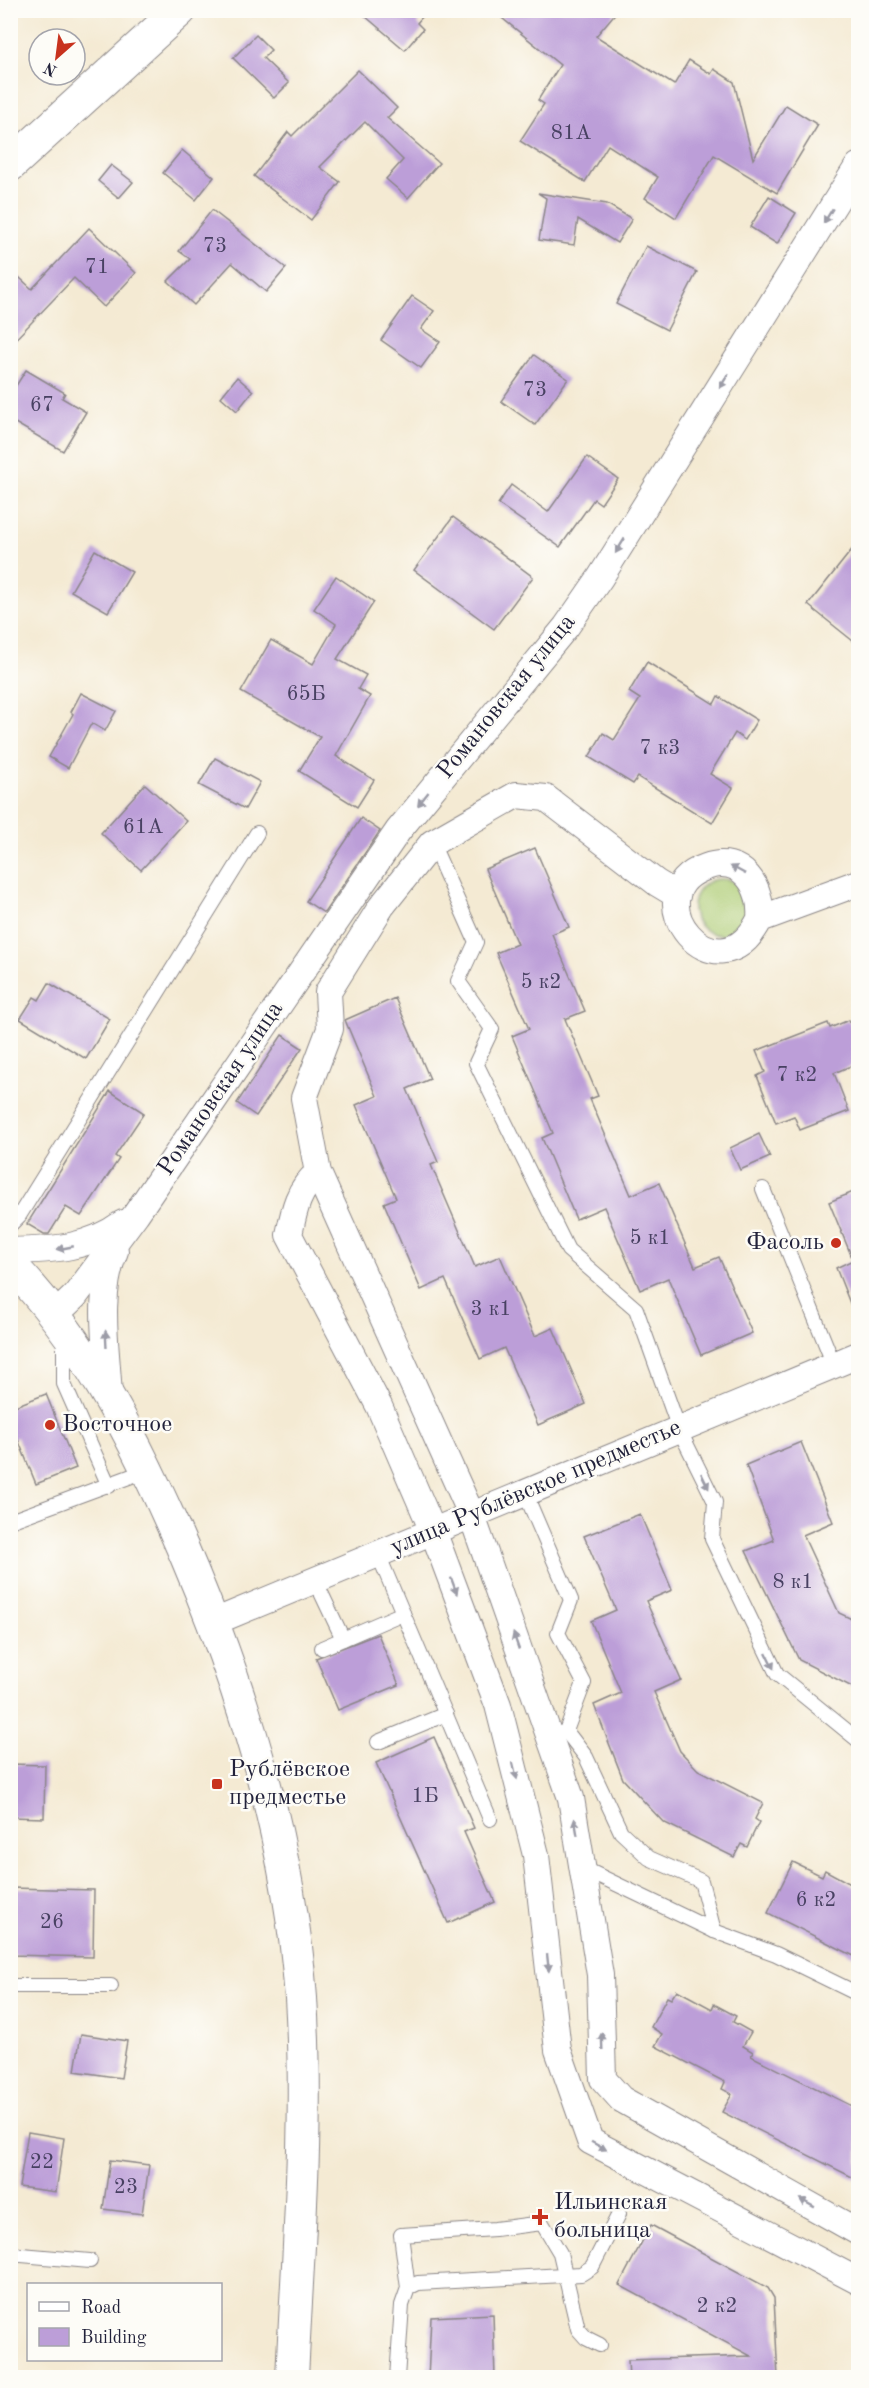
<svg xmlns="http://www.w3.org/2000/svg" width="869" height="2388" viewBox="0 0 869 2388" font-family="'Old Standard TT',serif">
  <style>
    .green { fill: #adcc74; stroke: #687758; stroke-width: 1.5 }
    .building { fill: #bc9ed8 }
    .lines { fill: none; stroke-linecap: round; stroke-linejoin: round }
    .service-casing { stroke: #8b8687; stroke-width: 16 }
    .minor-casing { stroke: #8b8687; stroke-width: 28 }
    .tertiary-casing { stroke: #8b8687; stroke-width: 34 }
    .secondary-casing { stroke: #8b8687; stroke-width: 35 }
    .service { stroke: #fff; stroke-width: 14 }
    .minor { stroke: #fff; stroke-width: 26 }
    .tertiary { stroke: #fff; stroke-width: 32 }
    .secondary { stroke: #fff; stroke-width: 33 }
    .oneway { fill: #9c9ca7 }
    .poi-dot { fill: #c8321e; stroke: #fdfcf7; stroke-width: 2 }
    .labels { text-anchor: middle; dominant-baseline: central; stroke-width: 5; stroke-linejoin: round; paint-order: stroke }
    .number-label { font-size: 21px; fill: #484162 }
    .street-label { font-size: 24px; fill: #22223b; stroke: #fdfcf7 }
    .poi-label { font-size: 24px; fill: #22223b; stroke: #fdfcf7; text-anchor: start }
  </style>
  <rect width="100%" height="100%" fill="#fdfcf7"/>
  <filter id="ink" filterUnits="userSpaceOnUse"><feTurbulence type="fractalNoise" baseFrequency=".0167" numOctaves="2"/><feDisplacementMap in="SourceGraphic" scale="12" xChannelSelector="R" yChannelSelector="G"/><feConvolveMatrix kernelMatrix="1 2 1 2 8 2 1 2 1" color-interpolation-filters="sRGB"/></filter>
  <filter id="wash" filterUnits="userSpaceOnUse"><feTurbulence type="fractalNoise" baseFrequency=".008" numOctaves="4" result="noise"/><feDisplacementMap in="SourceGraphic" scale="24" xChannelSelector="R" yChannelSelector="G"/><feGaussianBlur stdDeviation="1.35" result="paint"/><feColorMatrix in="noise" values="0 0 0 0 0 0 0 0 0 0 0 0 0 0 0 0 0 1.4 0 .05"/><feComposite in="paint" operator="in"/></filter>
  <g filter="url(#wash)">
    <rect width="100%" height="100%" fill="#f4ead3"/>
    <circle class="green" cx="721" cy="907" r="28"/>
    <g id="blocks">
      <g class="building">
        <path d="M358 10H428L417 23 423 29 405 50Z"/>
        <path d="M492 10H618L596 36 674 85 689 60 711 74 714 69 734 82 753 159 786 105 818 125 777 193 714 155 676 218 645 198 658 177 608 145 585 182 520 141 544 104 538 100 560 65Z"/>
        <path d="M256 35 271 50 263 58 289 83 274 98 233 58Z"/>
        <path d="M358 70 397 108 387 118 439 163 408 198 386 179 403 160 365 122 320 167 340 182 311 220 254 176 288 132 292 136Z"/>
        <path d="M182 150 214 177 196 200 163 173Z"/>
        <path d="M111 165 133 182 119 198 98 181Z"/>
        <path d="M538 193 607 204 632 219 617 243 578 219 574 245 539 240 546 198Z"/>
        <path d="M769 196 796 213 777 244 750 227Z"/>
        <path d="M212 210 286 268 266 292 232 263 194 305 168 281 190 259 179 251Z"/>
        <path d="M89 228 136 273 104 307 74 278 10 345V269L32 289Z"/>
        <path d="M646 246 697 272 667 330 616 304Z"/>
        <path d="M412 296 434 311 421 329 440 342 421 368 381 340Z"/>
        <path d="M534 355 568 379 535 425 501 401Z"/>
        <path d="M26 370 65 393 62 398 86 412 63 451 10 420V395Z"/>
        <path d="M237 377 253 391 237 411 221 397Z"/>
        <path d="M587 457 618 479 601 504 594 499 560 547 498 504 511 485 548 512Z"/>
        <path d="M453 517 533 577 494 629 414 570Z"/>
        <path d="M858 542V645L808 605Z"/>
        <path d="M95 550 132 572 108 612 71 591Z"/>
        <path d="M336 576 374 602 337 659 366 675 358 689 370 696 336 756 374 780 357 807 299 771 320 737 241 692 271 640 313 664 336 624 314 609Z"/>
        <path d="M647 662 714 704 718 696 757 720 745 740 735 733 710 774 733 788 712 823 638 777 633 784 589 757 603 733 614 740 640 699 629 692Z"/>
        <path d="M81 693 116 711 105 731 93 724 90 726 68 768 49 757 73 714 71 712Z"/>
        <path d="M215 758 260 782 245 809 199 785Z"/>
        <path d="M145 784 186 821 141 870 101 833Z"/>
        <path d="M361 818 380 831 324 913 306 901Z"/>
        <path d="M535 848 569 927 552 934 585 1011 565 1019 598 1096 590 1099 631 1195 659 1183 695 1267 719 1257 752 1333 701 1355 668 1278 640 1290 604 1207 576 1219 542 1138 553 1133 512 1036 529 1029 496 953 517 944 485 869Z"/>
        <path d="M49 983 110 1019 86 1059 20 1019 34 997 39 1000Z"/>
        <path d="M395 998 430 1079 407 1089 438 1162 431 1165 475 1267 500 1256 535 1336 553 1328 586 1404 538 1425 504 1348 480 1359 445 1279 421 1290 384 1203 396 1198 356 1105 377 1096 345 1020Z"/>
        <path d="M849 1020 858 1045V1063L834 1073 849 1111 800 1130 794 1116 776 1123 757 1076 765 1072 756 1051 828 1023 830 1028Z"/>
        <path d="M282 1035 302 1048 256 1116 237 1103Z"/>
        <path d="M110 1091 144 1113 115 1156 119 1159 81 1216 66 1207 49 1234H44L27 1224Z"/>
        <path d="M759 1134 770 1157 740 1170 730 1148Z"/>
        <path d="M858 1190V1321H857L836 1268 853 1260 829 1202Z"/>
        <path d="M46 1394 76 1468 36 1484 17 1437 10 1440V1408Z"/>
        <path d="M801 1442 833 1522 803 1535 839 1613 858 1622V1690L799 1660 746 1551 774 1540 746 1465Z"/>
        <path d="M640 1514 672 1590 646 1601 681 1680 654 1692 680 1751 698 1770 763 1803 755 1819 759 1822 747 1847 741 1844 734 1857 663 1822 623 1779 594 1705 621 1693 591 1621 616 1610 584 1536Z"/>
        <path d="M378 1634 399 1685 338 1710 316 1658Z"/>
        <path d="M434 1737 474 1828 464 1832 495 1902 448 1923 376 1763Z"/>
        <path d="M10 1764 45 1765 44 1818 10 1817Z"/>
        <path d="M793 1862 822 1876 825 1870 858 1888V1958L768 1913Z"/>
        <path d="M10 1888 94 1890 93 1957 10 1955Z"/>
        <path d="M677 1990 712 2009 714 2004 736 2016 733 2022 751 2032 743 2046 753 2052 751 2056 858 2109V2180L722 2112 732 2094 722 2089 725 2082 655 2046 662 2034 651 2027 667 1997 671 1999Z"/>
        <path d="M81 2034 127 2041 121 2078 75 2071Z"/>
        <path d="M28 2132 64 2138 56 2192 19 2187Z"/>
        <path d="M110 2160 149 2165 142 2214 103 2209Z"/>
        <path d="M651 2225 768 2288 774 2298 778 2378H629L628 2360 751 2356 619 2285Z"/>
        <path d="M493 2314 495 2378H428L431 2317Z"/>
      </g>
    </g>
  </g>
  <g filter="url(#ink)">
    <use href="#blocks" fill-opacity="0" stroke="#8b8687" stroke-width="1.5"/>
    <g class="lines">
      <defs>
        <g id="service">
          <path d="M432 843 476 942 458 981 492 1029 476 1063 568 1250 636 1309 679 1429 715 1502 712 1539 777 1674 858 1740"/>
          <path d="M763 1189 834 1365"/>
          <path d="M10 1225 19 1216 257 833"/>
          <path d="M64 1340V1384L109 1486"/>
          <path d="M525 1493 571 1600 558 1633 584 1683 566 1731 549 1737"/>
          <path d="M10 1521 148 1470"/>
          <path d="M378 1554 490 1819"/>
          <path d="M315 1580 343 1639"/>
          <path d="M322 1648 403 1613"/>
          <path d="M566 1731 586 1757 621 1832 649 1858 701 1881 714 1931"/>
          <path d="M378 1742 446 1714"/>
          <path d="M583 1868 714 1931 776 1954 858 1994"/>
          <path d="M10 1986H111"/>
          <path d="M10 2254 90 2261"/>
          <path d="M408 2288 401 2235 495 2229 542 2223 560 2253 578 2329 586 2338 600 2345"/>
          <path d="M397 2378 402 2305 408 2288 418 2283 581 2274 592 2267 619 2214"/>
        </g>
        <g id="minor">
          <path d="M677 895 657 883 546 798 516 795 432 843 381 907 328 992 330 1029 304 1098 318 1173 472 1516 571 1798 600 1975 603 2079 621 2099 858 2232"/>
          <path d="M760 919C763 887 742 854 706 867 630 893 717 1004 760 919L858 883"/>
          <path d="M318 1173C298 1189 294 1210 289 1235L379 1406 433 1531 498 1705 536 1855 558 2050 590 2141 858 2281"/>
          <path d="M10 1251C52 1250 88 1249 123 1223"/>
          <path d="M56 1314 75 1296 136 1214 398 831 566 627 600 578 858 166"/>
          <path d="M109 1397C107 1349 96 1296 115 1251"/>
          <path d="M214 1622 858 1355"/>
        </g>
        <path id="tertiary" d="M10 1264C83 1339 130 1430 172 1524 239 1674 289 1834 301 1998 309 2124 298 2251 292 2378"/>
        <path id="secondary" d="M10 165 180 10"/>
      </defs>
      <use href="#service" class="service-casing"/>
      <use href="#minor" class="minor-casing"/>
      <use href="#tertiary" class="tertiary-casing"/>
      <use href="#secondary" class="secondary-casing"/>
      <use href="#service" class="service"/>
      <use href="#minor" class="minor"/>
      <use href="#tertiary" class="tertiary"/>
      <use href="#secondary" class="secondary"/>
    </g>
    <defs><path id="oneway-solid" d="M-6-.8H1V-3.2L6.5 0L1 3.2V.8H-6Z" transform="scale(1.5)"/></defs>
    <g class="oneway">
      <use href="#oneway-solid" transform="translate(828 216) rotate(122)"/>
      <use href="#oneway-solid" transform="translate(724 381) rotate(122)"/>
      <use href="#oneway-solid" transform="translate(620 546) rotate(122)"/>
      <use href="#oneway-solid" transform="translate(423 799) rotate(128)"/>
      <use href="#oneway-solid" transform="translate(738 870) rotate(-152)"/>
      <use href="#oneway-solid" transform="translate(65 1248) rotate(169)"/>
      <use href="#oneway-solid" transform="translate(106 1339) rotate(-93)"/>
      <use href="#oneway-solid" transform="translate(705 1481) rotate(64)"/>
      <use href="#oneway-solid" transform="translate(454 1586) rotate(70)"/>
      <use href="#oneway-solid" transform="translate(516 1641) rotate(-109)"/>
      <use href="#oneway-solid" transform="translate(770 1661) rotate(64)"/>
      <use href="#oneway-solid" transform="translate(515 1771) rotate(76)"/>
      <use href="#oneway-solid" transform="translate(576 1827) rotate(-100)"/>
      <use href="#oneway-solid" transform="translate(548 1963) rotate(84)"/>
      <use href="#oneway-solid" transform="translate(602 2041) rotate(-92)"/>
      <use href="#oneway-solid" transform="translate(599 2146) rotate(28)"/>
      <use href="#oneway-solid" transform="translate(807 2203) rotate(-151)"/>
    </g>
  </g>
  <g class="poi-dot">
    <circle cx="836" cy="1243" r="6"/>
    <circle cx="50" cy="1425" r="6"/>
    <rect x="211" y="1778" width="12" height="12" rx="3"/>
    <path d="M537 2208h6v6h6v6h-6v6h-6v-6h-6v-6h6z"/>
  </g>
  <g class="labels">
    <g class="number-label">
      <text x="571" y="133">81А</text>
      <text x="215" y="246">73</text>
      <text x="97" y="267">71</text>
      <text x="535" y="390">73</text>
      <text x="42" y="405">67</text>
      <text x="306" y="694">65Б</text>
      <text x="660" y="748">7 к3</text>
      <text x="143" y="827">61А</text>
      <text x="541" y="982">5 к2</text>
      <text x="797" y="1075">7 к2</text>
      <text x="650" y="1238">5 к1</text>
      <text x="491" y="1309">3 к1</text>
      <text x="793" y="1582">8 к1</text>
      <text x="425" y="1796">1Б</text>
      <text x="816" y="1900">6 к2</text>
      <text x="52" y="1922">26</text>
      <text x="42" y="2162">22</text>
      <text x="126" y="2187">23</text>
      <text x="717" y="2306">2 к2</text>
    </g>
    <g class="street-label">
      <text transform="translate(507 697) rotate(-51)">Романовская улица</text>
      <text transform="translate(221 1089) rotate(-56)">Романовская улица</text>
      <text transform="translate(536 1488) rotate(-23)">улица Рублёвское предместье</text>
    </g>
    <g class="poi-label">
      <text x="824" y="1243" text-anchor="end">Фасоль</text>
      <text x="62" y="1425">Восточное</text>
      <text x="229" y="1770">Рублёвское<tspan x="229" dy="28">предместье</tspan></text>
      <text x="554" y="2203">Ильинская<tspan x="554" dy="28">больница</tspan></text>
    </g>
  </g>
  <rect width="869" height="2388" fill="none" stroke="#fdfcf7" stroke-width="36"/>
  <rect x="27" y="2283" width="195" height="78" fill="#fdfcf7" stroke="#a5a5ac" stroke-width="1.5"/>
  <rect x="39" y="2302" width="30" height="9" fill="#ffffff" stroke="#a5a5ac" stroke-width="1.5"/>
  <text x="81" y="2313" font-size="18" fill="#22223b">Road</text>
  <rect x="39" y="2328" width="30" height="18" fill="#bc9ed8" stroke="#a5a5ac" stroke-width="1.5"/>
  <text x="81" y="2343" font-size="18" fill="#22223b">Building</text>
  <g transform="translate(57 57) rotate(208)"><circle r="28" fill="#fdfcf7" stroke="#a5a5ac" stroke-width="1.5"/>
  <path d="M0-4.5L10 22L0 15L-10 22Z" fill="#c8321e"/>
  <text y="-9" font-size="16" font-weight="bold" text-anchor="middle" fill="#22223b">N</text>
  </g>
</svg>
